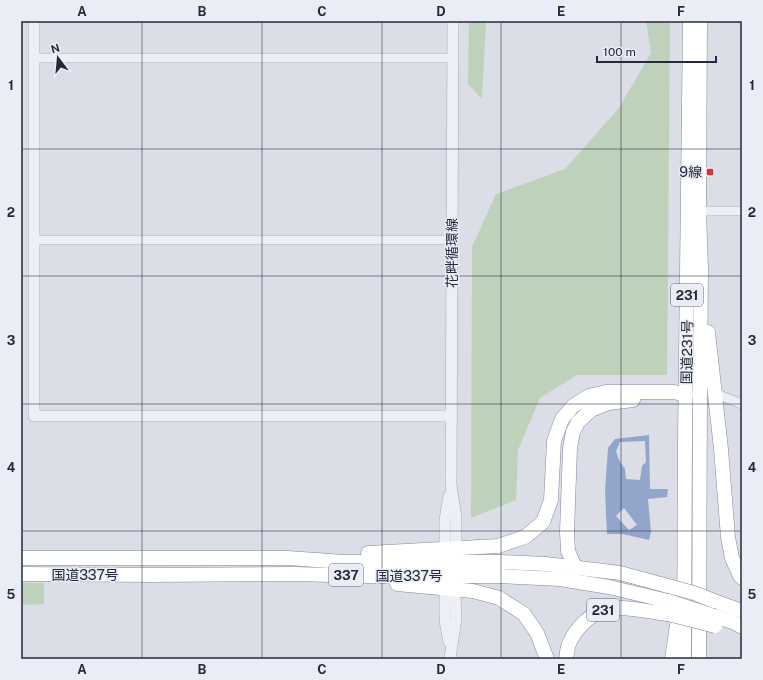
<svg xmlns="http://www.w3.org/2000/svg" width="763" height="680" viewBox="0 0 763 680" font-family="'Public Sans','Noto Sans JP',sans-serif">
  <style>
    .green { fill: #bed1bb }
    .water { fill: #92a5ca; fill-rule: evenodd }
    .lines { fill: none; stroke-linecap: round; stroke-linejoin: round }
    .minor-casing { stroke: #a4a8b4; stroke-width: 10 }
    .tertiary-casing { stroke: #a4a8b4; stroke-width: 12 }
    .trunk-casing { stroke: #81889e; stroke-width: 15 }
    .minor { stroke: #eeeff5; stroke-width: 9 }
    .tertiary { stroke: #eeeff5; stroke-width: 11 }
    .trunk { stroke: #fff; stroke-width: 14 }
    .trunk-bridge-casing { stroke: #81889e; stroke-width: 15; stroke-linecap: butt }
    .trunk-bridge { stroke: #fff; stroke-width: 14 }
    .grid { fill: none; stroke: #242a3e; stroke-width: 1; stroke-opacity: 0.55 }
    .poi-dot { fill: #d83335; stroke: #eaedf5; stroke-width: 1.5 }
    .labels { text-anchor: middle; dominant-baseline: central; stroke-width: 3; stroke-linejoin: round; paint-order: stroke }
    .shield { fill: #eaedf5; stroke: #5f6475; stroke-width: 1 }
    .shield-label { font-size: 13px; font-weight: bold; fill: #242a3e }
    .poi-label { font-size: 14px; fill: #242a3e; stroke: #eaedf5; text-anchor: end }
    .street-label { font-size: 14px; fill: #242a3e; stroke: #eaedf5 }
    .neatline { fill: none; stroke: #242a3e; stroke-width: 1.5 }
    .grid-label { font-size: 13px; text-anchor: middle; font-weight: bold; fill: #242a3e }
  </style>
  <rect width="100%" height="100%" fill="#dbdee7"/>
  <g class="green">
    <path d="M21 21H23L22 545H21Z"/>
    <path d="M469 21H486L482 99 468 84Z"/>
    <path d="M646 21H670L667 375H577L540 398 518 450 516 500 471 518 472 247 496 194 565 169 619 108 651 53Z"/>
    <path d="M21 583H44V604L21 605Z"/>
  </g>
  <path class="water" d="M649 435 650 489H668L667 497 648 499 651 532 649 540 623 534H607L605 491 608 448 615 439ZM645 441 646 462 642 466 640 480 626 479 625 469 619 460 616 451 620 442ZM624 508 637 525 629 530 616 516Z"/>
  <g class="lines">
    <defs>
      <g id="minor">
        <path d="M34 58H453"/>
        <path d="M695 211H742"/>
        <path d="M34 240H452"/>
        <path d="M714 393 742 404"/>
      </g>
      <g id="tertiary">
        <path d="M34 21V416H452"/>
        <path d="M453 21 451 485 456 518V543"/>
        <path d="M445 542V520L449 496"/>
        <path d="M445 593V621L449 642"/>
        <path d="M450 659 456 618 455 594"/>
      </g>
      <g id="trunk">
        <path d="M708 332 721 449 728 537 732 558 740 576 742 578"/>
        <path d="M368 553 498 546 525 537 543 522 551 500 554 441 562 419 573 406 589 396 606 392H674L686 395"/>
        <path d="M21 558H288L344 562H501L546 564 620 573 668 586"/>
        <path d="M575 567 568 551 567 532 570 448 573 432 578 422 591 410 608 403 633 400"/>
        <path d="M21 574 150 575 294 574 369 576H500L560 579 609 587 668 601"/>
        <path d="M397 584 473 591 499 598 524 614 537 633 547 659"/>
        <path d="M714 601 742 611"/>
        <path d="M714 616 733 622 742 627"/>
        <path d="M566 659C567 654 567 648 569 644 575 629 591 613 606 609 621 605 652 612 668 614"/>
        <path d="M672 659 677 625"/>
        <path d="M684 659 685 442 690 21"/>
        <path d="M699 659 700 392 701 268 699 211 700 21"/>
      </g>
    </defs>
    <use href="#minor" class="minor-casing"/>
    <use href="#tertiary" class="tertiary-casing"/>
    <use href="#trunk" class="trunk-casing"/>
    <use href="#minor" class="minor"/>
    <use href="#tertiary" class="tertiary"/>
    <use href="#trunk" class="trunk"/>
    <defs>
      <g id="trunk-bridge">
        <path d="M668 586 694 593 714 601"/>
        <path d="M668 601 714 616"/>
        <path d="M668 614 715 626"/>
      </g>
    </defs>
    <use href="#trunk-bridge" class="trunk-bridge-casing"/>
    <use href="#trunk-bridge" class="trunk-bridge"/>
  </g>
  <path class="grid" d="M142 21V659M262 21V659M382 21V659M501 21V659M621 21V659M21 149H742M21 276H742M21 404H742M21 531H742"/>
  <rect class="poi-dot" x="706" y="168" width="8" height="8" rx="2"/>
  <g class="labels">
    <g class="shield">
      <rect x="671" y="284" width="32" height="22" rx="3"/>
      <rect x="329" y="564" width="34" height="22" rx="3"/>
      <rect x="587" y="599" width="32" height="22" rx="3"/>
    </g>
    <g class="shield-label">
      <text x="687" y="295">231</text>
      <text x="346" y="575">337</text>
      <text x="603" y="610">231</text>
    </g>
    <g class="poi-label">
      <text x="702" y="172">9線</text>
    </g>
    <g class="street-label">
      <text transform="translate(452 253) rotate(-90)">花畔循環線</text>
      <text transform="translate(687 352) rotate(-89)">国道231号</text>
      <text x="85" y="575">国道337号</text>
      <text x="409" y="576">国道337号</text>
    </g>
  </g>
  <rect width="763" height="680" fill="none" stroke="#eaedf5" stroke-width="44"/>
  <g transform="translate(58 58) rotate(344)" stroke="#eaedf5" stroke-width="3" paint-order="stroke">
  <path d="M0-3L7 15L0 10L-7 15Z" fill="#242a3e"/>
  <text y="-6" font-size="11" font-weight="bold" text-anchor="middle" fill="#242a3e">N</text>
  </g>
  <path d="M597 56v6h119v-6" fill="none" stroke="#242a3e" stroke-width="2"/>
  <text x="603" y="56" font-size="12" fill="#242a3e" stroke="#eaedf5" stroke-width="3" paint-order="stroke">100 m</text>
  <rect x="22" y="22" width="719" height="636" class="neatline"/>
  <g class="grid-label">
    <text x="82" y="16">A</text>
    <text x="202" y="16">B</text>
    <text x="322" y="16">C</text>
    <text x="441" y="16">D</text>
    <text x="561" y="16">E</text>
    <text x="681" y="16">F</text>
    <text x="11" y="90">1</text>
    <text x="752" y="90">1</text>
    <text x="11" y="217">2</text>
    <text x="752" y="217">2</text>
    <text x="11" y="345">3</text>
    <text x="752" y="345">3</text>
    <text x="11" y="472">4</text>
    <text x="752" y="472">4</text>
    <text x="11" y="599">5</text>
    <text x="752" y="599">5</text>
    <text x="82" y="674">A</text>
    <text x="202" y="674">B</text>
    <text x="322" y="674">C</text>
    <text x="441" y="674">D</text>
    <text x="561" y="674">E</text>
    <text x="681" y="674">F</text>
  </g>
</svg>
